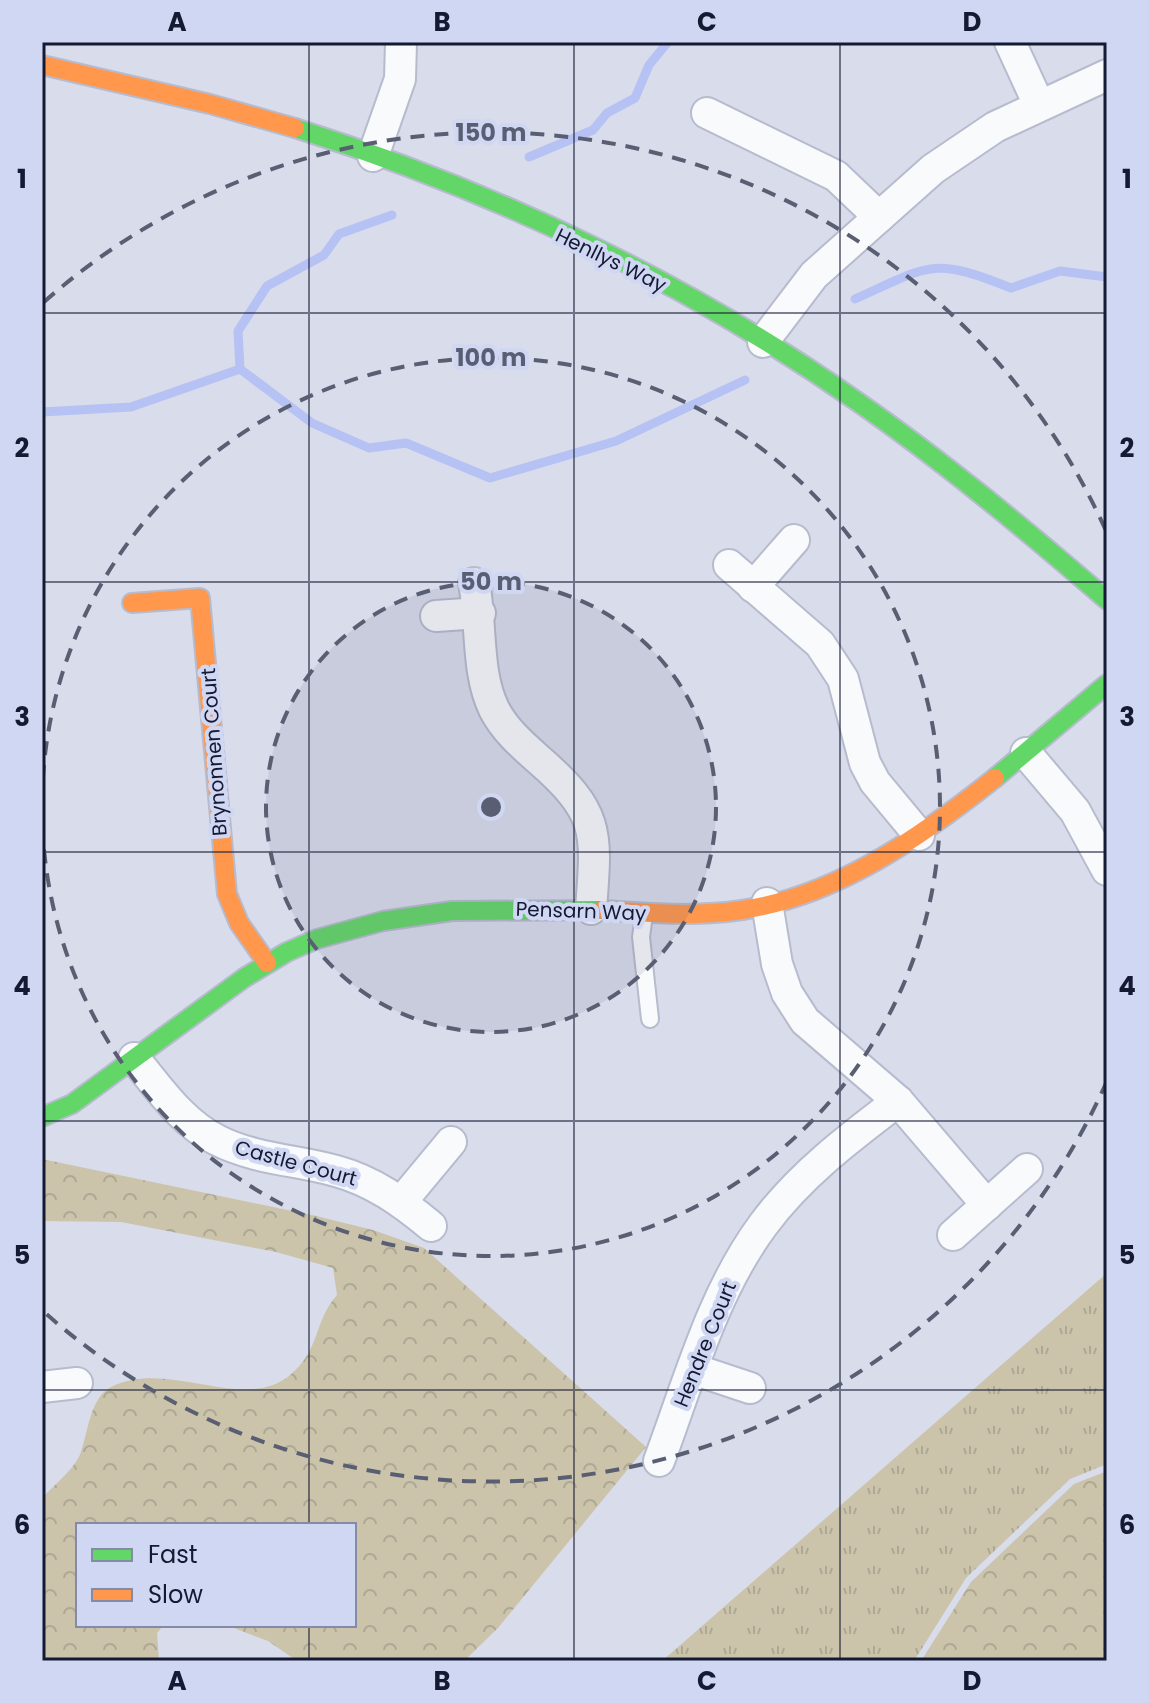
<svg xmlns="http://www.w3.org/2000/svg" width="1149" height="1703" viewBox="0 0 1149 1703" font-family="Poppins,sans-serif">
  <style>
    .grass { fill: url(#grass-tufts) }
    .forest { fill: url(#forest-crowns) }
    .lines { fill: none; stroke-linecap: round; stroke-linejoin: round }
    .stream { stroke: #b6c2f4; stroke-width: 9 }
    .lane-casing { stroke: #b6bbce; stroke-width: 20 }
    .street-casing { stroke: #b6bbce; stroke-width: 34 }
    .fast-casing { stroke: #b6bbce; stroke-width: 22 }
    .slow-casing { stroke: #b6bbce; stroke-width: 22 }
    .lane { stroke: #f9fafc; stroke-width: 16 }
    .street { stroke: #f9fafc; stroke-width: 30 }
    .fast { stroke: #63d668; stroke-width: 18 }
    .slow { stroke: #ff974d; stroke-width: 18 }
    .grid { fill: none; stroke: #151a33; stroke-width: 2; stroke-opacity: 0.55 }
    .ring { fill: none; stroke: #595e73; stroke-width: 4; stroke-dasharray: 14 10 }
    .labels { text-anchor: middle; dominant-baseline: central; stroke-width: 8; stroke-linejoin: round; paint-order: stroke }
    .street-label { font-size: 20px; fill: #151a33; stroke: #d0d7f3 }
    .centre { fill: #595e73; stroke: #d0d7f3; stroke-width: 4 }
    .ring-label { font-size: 24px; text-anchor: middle; font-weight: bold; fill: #595e73; stroke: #d0d7f3; stroke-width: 8; stroke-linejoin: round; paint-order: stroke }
    .neatline { fill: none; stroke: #151a33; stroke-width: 3 }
    .grid-label { font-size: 26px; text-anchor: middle; font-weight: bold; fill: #151a33 }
  </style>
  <defs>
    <pattern id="grass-tufts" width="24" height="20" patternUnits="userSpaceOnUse" patternTransform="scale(2)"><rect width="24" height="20" fill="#cbc4ab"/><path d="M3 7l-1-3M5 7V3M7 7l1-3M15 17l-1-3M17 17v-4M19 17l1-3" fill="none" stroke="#ada894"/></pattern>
    <pattern id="forest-crowns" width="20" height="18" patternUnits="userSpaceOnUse" patternTransform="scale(2)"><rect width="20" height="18" fill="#cbc4ab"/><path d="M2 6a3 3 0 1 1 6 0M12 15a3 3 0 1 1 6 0" fill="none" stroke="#ada894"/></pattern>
  </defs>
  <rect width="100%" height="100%" fill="#d8dceb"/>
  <path class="grass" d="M1107 1273V1464L1070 1479 966 1578 914 1661H662Z"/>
  <g class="forest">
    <path d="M42 1159 316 1216 373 1230 424 1248 646 1447 498 1628 464 1661H297L268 1641 226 1625H354V1525H78V1625H164L157 1633 159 1660 42 1661V1498C54 1485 75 1469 81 1452 88 1432 90 1398 111 1387 167 1358 242 1413 289 1376 321 1350 313 1322 337 1295L333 1268 276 1252 121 1222 42 1221Z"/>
    <path d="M1107 1471V1661H921L971 1582 1074 1484Z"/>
  </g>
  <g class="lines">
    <g class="stream">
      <path d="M529 157 593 130 607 113 635 98 649 65 668 42"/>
      <path d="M855 299C931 265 931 256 1011 288L1060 271 1107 277"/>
      <path d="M240 369 312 423 369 448 406 443 490 478 616 441 745 380"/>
      <path d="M42 412 131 407 240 369 238 331 267 286 324 255 339 234 392 215"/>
    </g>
    <defs>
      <path id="lane" d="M644 915 641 937 650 1019"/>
      <g id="street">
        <path d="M1010 42 1039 105"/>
        <path d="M707 113 836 176 879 217"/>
        <path d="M373 156 400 79 401 42"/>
        <path d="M763 342 814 275 933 169 995 127 1107 75"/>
        <path d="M729 565 820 644 843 679 865 763 875 782 919 835"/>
        <path d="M474 583C482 624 476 672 494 709 504 729 522 745 538 759 600 813 597 831 591 909"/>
        <path d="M753 587 794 540"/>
        <path d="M436 616 480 613"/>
        <path d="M1026 753 1075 811 1107 870"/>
        <path d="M767 903 777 964 787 993 805 1021 898 1101 987 1205"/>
        <path d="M134 1058C158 1087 182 1123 217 1140 254 1159 296 1160 336 1171 373 1181 402 1202 431 1226"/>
        <path d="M402 1201 451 1142"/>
        <path d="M953 1235 1027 1169"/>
        <path d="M693 1369 750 1388"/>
        <path d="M42 1387 77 1383"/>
        <path d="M659 1461C689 1381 712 1294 763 1225 799 1176 849 1138 898 1101"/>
      </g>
      <g id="fast">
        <path d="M295 128C492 190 685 281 855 400 943 461 1026 530 1107 600"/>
        <path d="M995 778 1107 684"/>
        <path d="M42 1117 72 1104 244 978 287 952 317 939 383 921 452 911 602 910"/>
      </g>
      <g id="slow">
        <path d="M42 65 210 104 295 128"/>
        <path d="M132 603 200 598 227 894 239 923 267 963"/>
        <path d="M602 910C649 913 695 917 742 910 837 896 922 836 995 778"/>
      </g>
    </defs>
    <use href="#lane" class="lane-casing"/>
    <use href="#street" class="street-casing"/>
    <use href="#fast" class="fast-casing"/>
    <use href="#slow" class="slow-casing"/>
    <use href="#lane" class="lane"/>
    <use href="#street" class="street"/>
    <use href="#fast" class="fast"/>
    <use href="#slow" class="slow"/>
  </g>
  <path class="grid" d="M309 42V1525M574 42V1661M840 42V1661M42 313H1107M42 582H1107M42 852H1107M42 1121H1107M42 1390H1107M309 1625V1661"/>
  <circle cx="491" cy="807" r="225" fill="#595e73" fill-opacity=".12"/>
  <g class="ring">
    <circle cx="491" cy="807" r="225"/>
    <path d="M42 803A449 449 0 1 1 42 811"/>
    <path d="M1107 1081A674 674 0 0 1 44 1312M44 302A674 674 0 0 1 1107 533"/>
  </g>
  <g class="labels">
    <g class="street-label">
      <text transform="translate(611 260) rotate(26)">Henllys Way</text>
      <text transform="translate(214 752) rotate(-94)">Brynonnen Court</text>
      <text transform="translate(581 911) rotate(2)">Pensarn Way</text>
      <text transform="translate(296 1163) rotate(15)">Castle Court</text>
      <text transform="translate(705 1344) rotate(-68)">Hendre Court</text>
    </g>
  </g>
  <circle cx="491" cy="807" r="12" class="centre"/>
  <g class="ring-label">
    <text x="491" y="141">150 m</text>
    <text x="491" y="366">100 m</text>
    <text x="491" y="590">50 m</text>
  </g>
  <rect width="1149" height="1703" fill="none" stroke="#d0d7f3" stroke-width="88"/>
  <rect x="76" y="1523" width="280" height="104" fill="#d0d7f3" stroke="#858ba6" stroke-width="2"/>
  <rect x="92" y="1549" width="40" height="12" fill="#63d668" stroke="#858ba6" stroke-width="2"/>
  <text x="148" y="1563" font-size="24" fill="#151a33">Fast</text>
  <rect x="92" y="1589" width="40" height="12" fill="#ff974d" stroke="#858ba6" stroke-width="2"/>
  <text x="148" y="1603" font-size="24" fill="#151a33">Slow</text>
  <rect x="44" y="44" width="1061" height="1615" class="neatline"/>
  <g class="grid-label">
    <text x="177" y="31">A</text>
    <text x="442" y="31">B</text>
    <text x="707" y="31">C</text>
    <text x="972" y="31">D</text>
    <text x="22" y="188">1</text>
    <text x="1127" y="188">1</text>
    <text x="22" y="457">2</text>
    <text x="1127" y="457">2</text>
    <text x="22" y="726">3</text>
    <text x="1127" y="726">3</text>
    <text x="22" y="995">4</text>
    <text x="1127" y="995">4</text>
    <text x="22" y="1264">5</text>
    <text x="1127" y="1264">5</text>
    <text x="22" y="1534">6</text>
    <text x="1127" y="1534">6</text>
    <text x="177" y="1690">A</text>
    <text x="442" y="1690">B</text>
    <text x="707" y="1690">C</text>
    <text x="972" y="1690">D</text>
  </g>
</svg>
